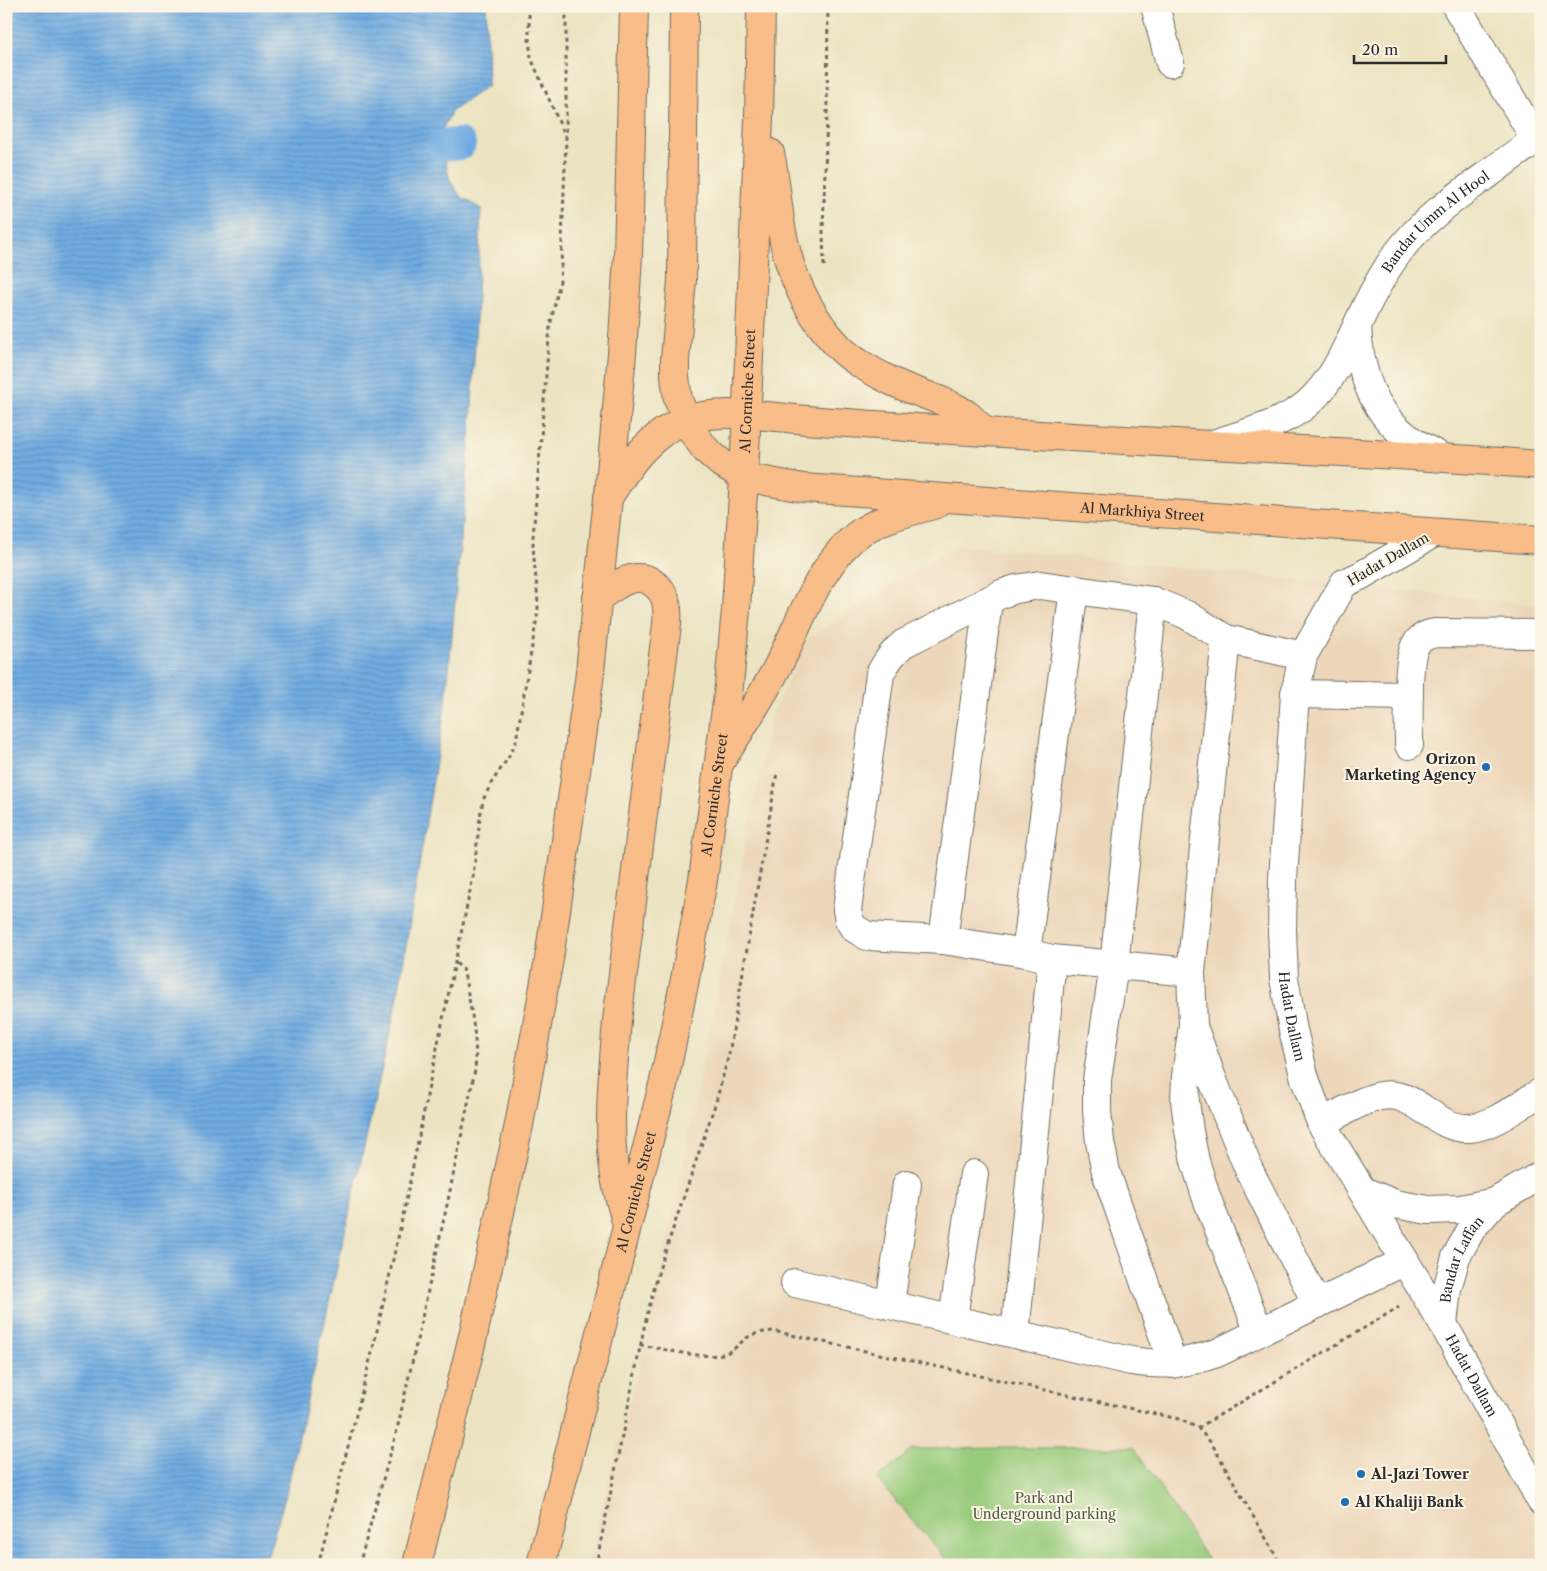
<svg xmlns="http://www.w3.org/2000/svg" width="1547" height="1571" viewBox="0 0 1547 1571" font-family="'Libre Caslon Text',serif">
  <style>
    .built { fill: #ecd7ba }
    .green { fill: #97cb7c; stroke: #617b54 }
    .water { fill: url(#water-rules); stroke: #4e6c86 }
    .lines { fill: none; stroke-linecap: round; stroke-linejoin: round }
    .canal { stroke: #70ace2; stroke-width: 32 }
    .minor-casing { stroke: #6e6b60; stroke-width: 30 }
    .major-casing { stroke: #6e6b60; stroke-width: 30 }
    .highway-casing { stroke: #6e6b60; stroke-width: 30 }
    .path { stroke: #6e6b60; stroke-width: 3; stroke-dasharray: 4 4; stroke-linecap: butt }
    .minor { stroke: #fff; stroke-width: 28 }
    .major { stroke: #f8bd89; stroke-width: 28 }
    .highway { stroke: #f8bd89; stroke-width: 28 }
    .poi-dot { fill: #1f6fb2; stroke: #fcf5e5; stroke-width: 2 }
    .labels { text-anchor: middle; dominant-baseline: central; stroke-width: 4; stroke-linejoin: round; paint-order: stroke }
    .street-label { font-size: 14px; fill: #2b2b2b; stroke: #fcf5e5 }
    .poi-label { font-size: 14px; font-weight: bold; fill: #2b2b2b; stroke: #fcf5e5; text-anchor: start }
    .park-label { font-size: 14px; fill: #4b5b43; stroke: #fcf5e5 }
  </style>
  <defs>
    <pattern id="water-rules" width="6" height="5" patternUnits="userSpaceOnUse" patternTransform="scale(1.25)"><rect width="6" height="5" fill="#70ace2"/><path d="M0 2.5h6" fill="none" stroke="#5c8cb7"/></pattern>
  </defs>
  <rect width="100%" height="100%" fill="#fcf5e5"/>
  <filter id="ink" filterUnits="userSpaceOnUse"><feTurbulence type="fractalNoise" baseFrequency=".02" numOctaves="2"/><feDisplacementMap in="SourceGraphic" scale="10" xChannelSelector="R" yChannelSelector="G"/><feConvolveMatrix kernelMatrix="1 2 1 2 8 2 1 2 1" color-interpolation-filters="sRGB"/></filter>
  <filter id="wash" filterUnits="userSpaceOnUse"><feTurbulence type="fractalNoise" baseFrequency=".0096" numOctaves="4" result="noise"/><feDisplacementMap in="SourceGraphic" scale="20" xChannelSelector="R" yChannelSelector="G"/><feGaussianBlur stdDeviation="1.12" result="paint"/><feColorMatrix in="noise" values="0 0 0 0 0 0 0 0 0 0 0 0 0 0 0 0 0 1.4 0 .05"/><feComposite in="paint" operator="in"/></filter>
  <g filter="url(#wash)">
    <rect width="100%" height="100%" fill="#ebe3c1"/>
    <path class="built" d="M955 545 1541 605V1565H587L655 1305 772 714 807 639Z"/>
    <path class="green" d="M1134 1447 1211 1565H951L877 1479 913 1449Z"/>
    <path class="water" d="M6 6H486L488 85 452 111 442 130V145L449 178 460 196 481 209 471 426 446 700 397 1001 286 1494 265 1565H6Z"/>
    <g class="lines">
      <path class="canal" d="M442 145 460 144"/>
    </g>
  </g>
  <g filter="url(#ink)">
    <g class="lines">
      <defs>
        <g id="minor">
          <path d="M1155 6 1170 63"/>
          <path d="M1456 6 1536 140"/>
          <path d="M1357 327C1360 374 1373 415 1414 442 1422 447 1432 452 1441 457"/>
          <path id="s1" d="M1210 445C1239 435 1284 424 1307 404 1341 374 1352 331 1373 293 1380 280 1388 266 1397 254 1422 220 1457 196 1491 172 1507 160 1524 147 1541 137"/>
          <path id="s2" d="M1434 533 1360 576 1344 583 1303 656 1295 694 1283 879 1282 931 1284 978 1293 1030 1305 1079 1321 1123 1443 1324 1541 1501"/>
          <path d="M1153 601 1114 965 1097 1080V1111L1100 1142 1106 1172 1173 1364"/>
          <path d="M1226 639 1191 972 1193 1025 1186 1076 1185 1101 1189 1131 1195 1161 1207 1199 1259 1332"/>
          <path d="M1295 694 1409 696"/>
          <path d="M1409 745C1409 725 1406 659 1416 644 1421 637 1428 634 1436 633L1541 634"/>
          <path d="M943 940 988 602"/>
          <path d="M1026 953 1074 589"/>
          <path d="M1191 972 1052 959 1026 953 943 940 867 936 854 928 849 920 847 910 880 674C886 662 892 653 903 644L1001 594 1016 589 1040 585 1153 601 1187 615 1226 639 1303 656"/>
          <path d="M1194 1029 1212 1078 1249 1170 1317 1304"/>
          <path d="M1321 1123C1340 1114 1360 1100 1381 1096 1415 1089 1435 1130 1469 1128 1492 1127 1521 1104 1541 1092"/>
          <path d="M1363 1191 1395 1204 1428 1210 1461 1209 1495 1202"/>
          <path d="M795 1283 1131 1361C1165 1366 1184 1364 1217 1353L1405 1261"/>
          <path d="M890 1305 907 1184"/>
          <path d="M953 1319 974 1174"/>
          <path id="s3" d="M1443 1324 1447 1289 1456 1257 1472 1228 1495 1202 1541 1175"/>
          <path d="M1015 1334 1052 959"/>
        </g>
        <g id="major">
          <path d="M597 598C609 591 624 577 639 578 643 578 649 580 653 583 668 593 668 608 667 624L617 1021C613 1073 607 1125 615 1176 617 1191 622 1207 626 1221"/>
          <path d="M417 1565 473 1336 519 1125 549 959 589 681 608 498"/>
          <path id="s4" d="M541 1565 664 1081 685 979 703 880 729 686 736 609 744 477"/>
        </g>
        <g id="highway">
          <path id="s5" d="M684 6 682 280 675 359V377L678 399 686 420 694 434 706 450 720 462 744 477 803 488 1541 540"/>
          <path d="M770 153C776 179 777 206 782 232 790 275 808 314 838 346 851 360 872 371 889 380 914 393 946 399 969 416 974 421 980 427 985 432"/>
          <path id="s6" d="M744 477 759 118 761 6"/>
          <path d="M609 494 622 354 628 256 634 6"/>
          <path d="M608 498C628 466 649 434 686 420 719 408 771 417 806 420 844 423 881 425 918 428 1016 434 1113 440 1210 445 1320 451 1431 456 1541 465"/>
          <path d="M719 764C739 732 760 700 778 666 800 623 820 561 861 532 884 517 910 512 936 504"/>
        </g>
      </defs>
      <use href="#minor" class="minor-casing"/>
      <use href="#major" class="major-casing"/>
      <use href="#highway" class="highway-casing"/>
      <g class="path">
        <path d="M529 6V38L531 58 565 136"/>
        <path d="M824 266 823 231 827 113 828 6"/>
        <path d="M640 1345C662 1348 706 1361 725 1353 733 1351 738 1345 744 1340 752 1333 763 1332 773 1331L1179 1419 1198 1428 1212 1444 1281 1565"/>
        <path d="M1198 1428 1399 1307"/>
        <path d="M318 1565 374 1344 404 1211 430 1081 473 877 481 810 484 798 492 782 510 755 516 741 538 611C538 586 533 562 533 537L550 326 560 281 561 267 566 139V6"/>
        <path d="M359 1565 397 1430 447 1205 475 1070C478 1037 470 1005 464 973L463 968 455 963"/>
        <path d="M596 1565 645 1323 659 1270 716 1102 729 1054 777 773"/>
      </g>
      <use href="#minor" class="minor"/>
      <use href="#major" class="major"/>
      <use href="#highway" class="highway"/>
    </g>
  </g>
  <g class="poi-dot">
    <circle cx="1486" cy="767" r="5"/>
    <circle cx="1361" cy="1474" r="5"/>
    <circle cx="1345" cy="1502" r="5"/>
  </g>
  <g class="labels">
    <g class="street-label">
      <text stroke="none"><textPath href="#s1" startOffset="332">Bandar Umm Al Hool</textPath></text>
      <text stroke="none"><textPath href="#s6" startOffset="86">Al Corniche Street</textPath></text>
      <text stroke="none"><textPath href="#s5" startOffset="899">Al Markhiya Street</textPath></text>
      <text transform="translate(1388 559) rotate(-30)">Hadat Dallam</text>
      <text stroke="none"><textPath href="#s4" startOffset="790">Al Corniche Street</textPath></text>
      <text stroke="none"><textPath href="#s2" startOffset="549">Hadat Dallam</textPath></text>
      <text stroke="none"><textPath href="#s4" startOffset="385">Al Corniche Street</textPath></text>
      <text stroke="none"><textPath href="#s3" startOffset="68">Bandar Laffan</textPath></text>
      <text stroke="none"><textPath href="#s2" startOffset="954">Hadat Dallam</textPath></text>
    </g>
    <g class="poi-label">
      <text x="1476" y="759" text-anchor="end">Orizon<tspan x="1476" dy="16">Marketing Agency</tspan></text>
      <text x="1371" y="1474">Al-Jazi Tower</text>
      <text x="1355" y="1502">Al Khaliji Bank</text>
    </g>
    <g class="park-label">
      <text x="1044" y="1498">Park and<tspan x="1044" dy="16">Underground parking</tspan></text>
    </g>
  </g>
  <rect width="1547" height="1571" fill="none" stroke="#fcf5e5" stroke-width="25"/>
  <path d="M1354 55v8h92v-8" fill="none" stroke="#2b2b2b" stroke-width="2.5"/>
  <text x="1362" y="55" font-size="15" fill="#2b2b2b" stroke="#fcf5e5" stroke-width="4" paint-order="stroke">20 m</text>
</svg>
